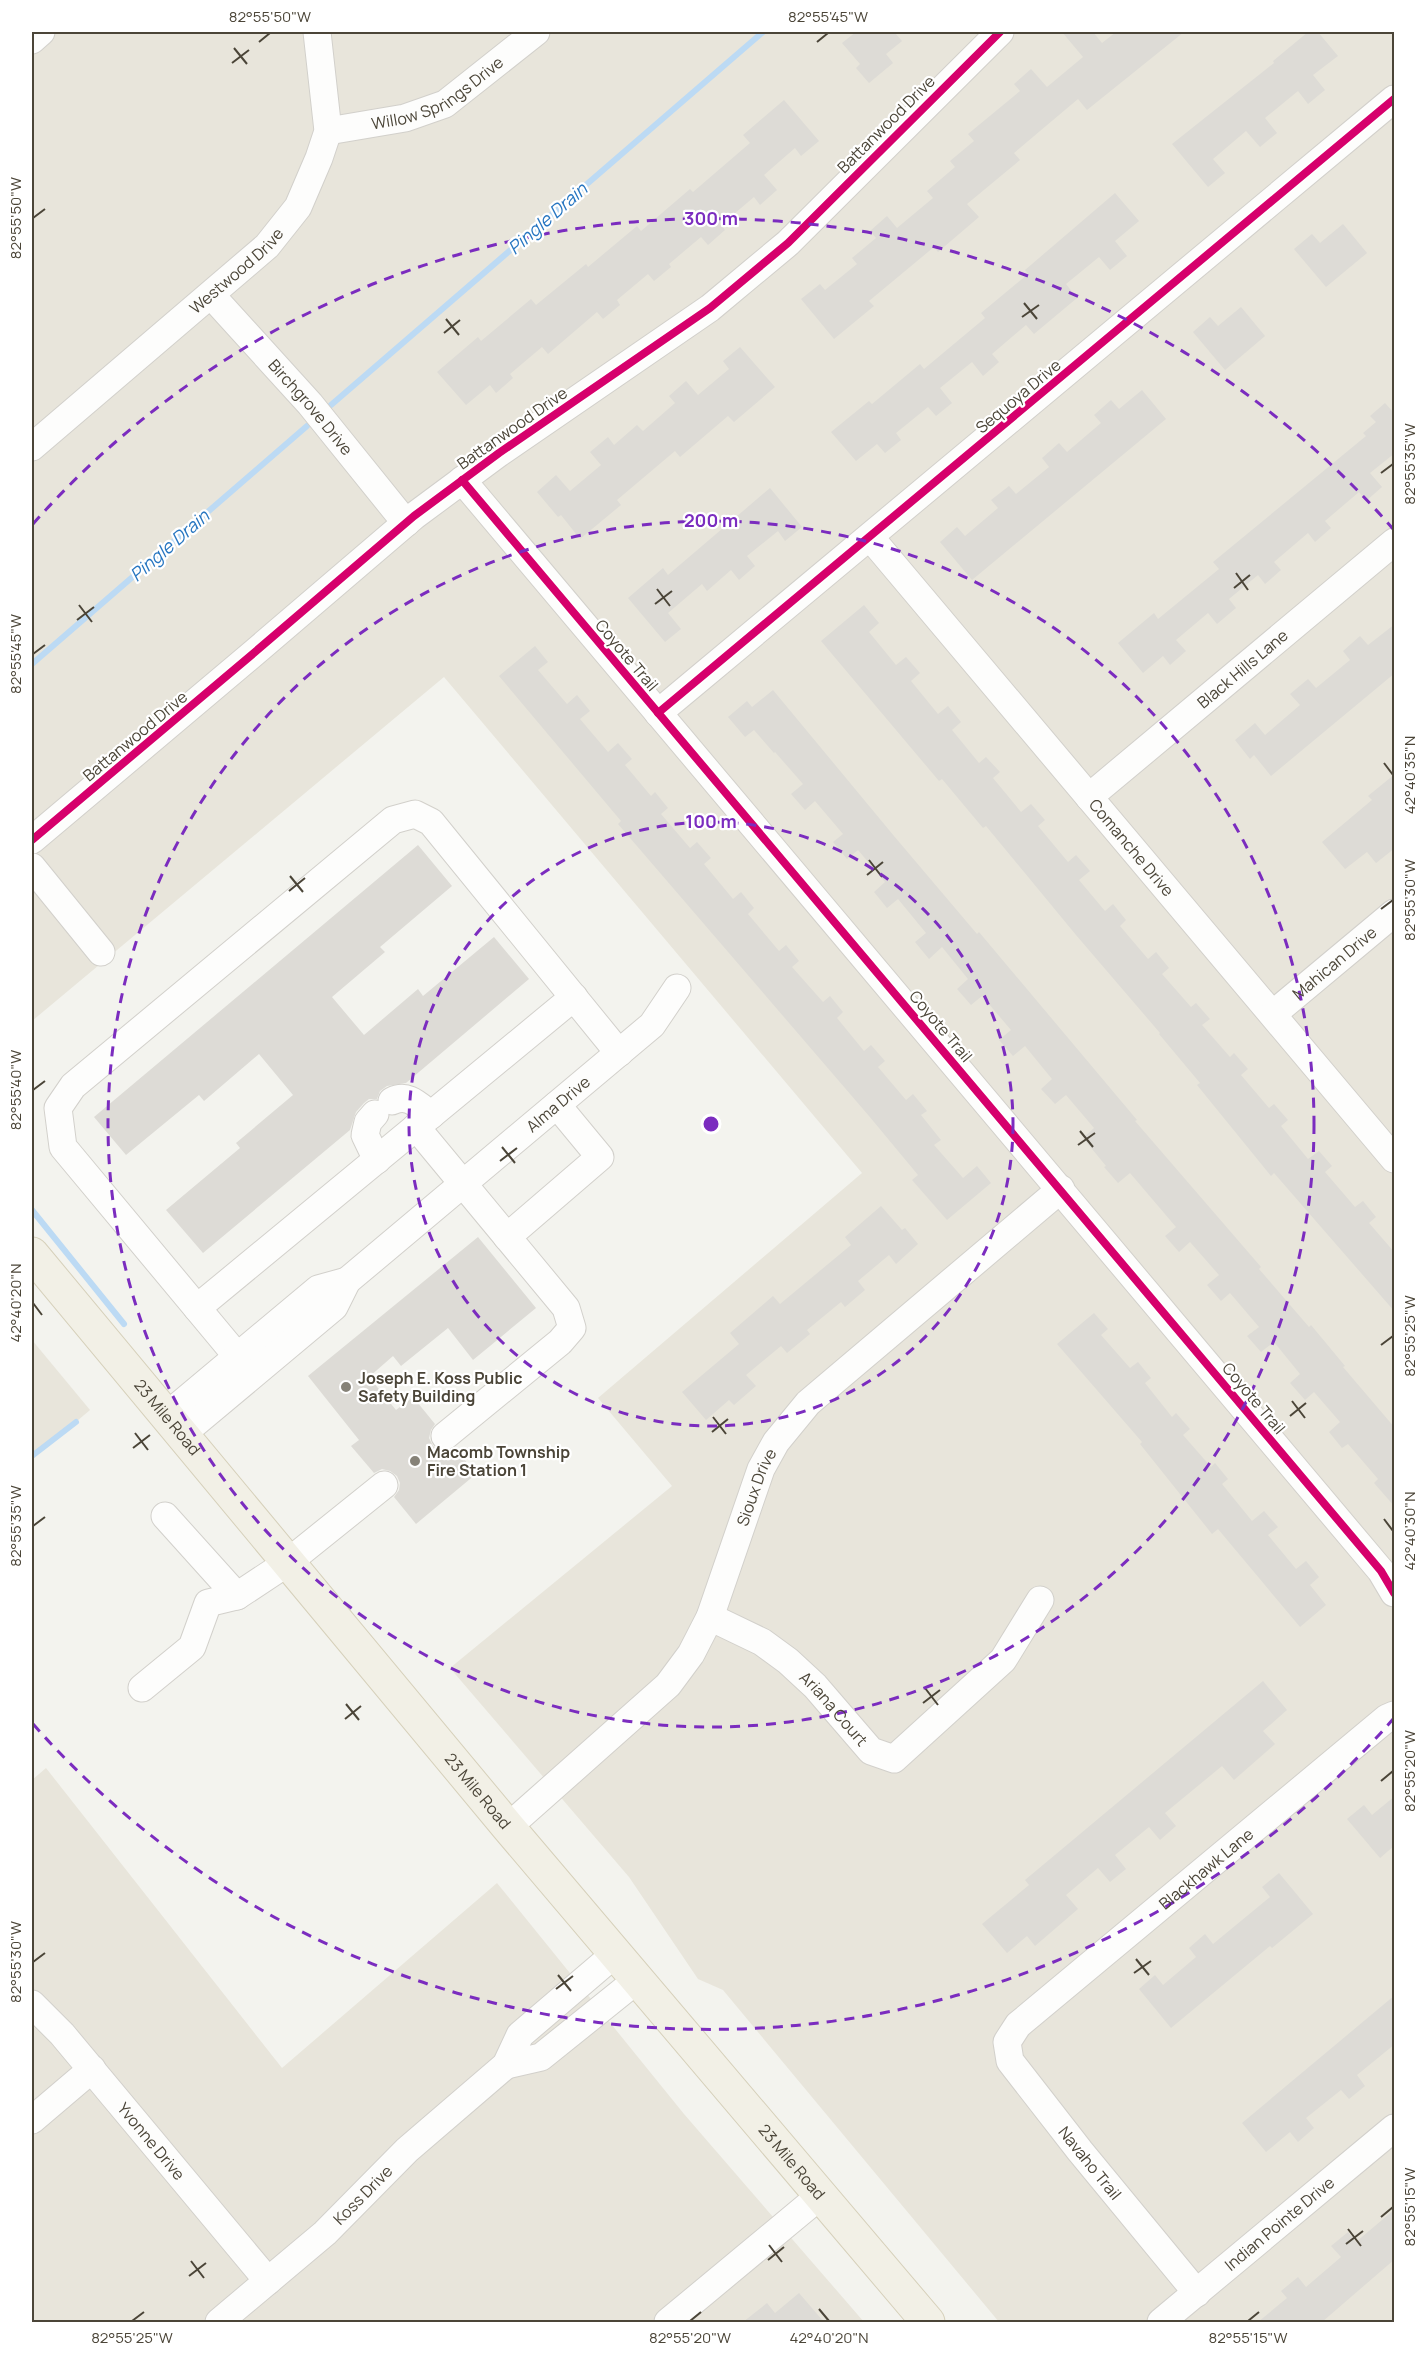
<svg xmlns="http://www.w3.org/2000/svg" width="1426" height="2354" viewBox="0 0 1426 2354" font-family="Manrope,sans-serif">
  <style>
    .residential { fill: #e8e5db }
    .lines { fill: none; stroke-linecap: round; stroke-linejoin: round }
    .stream { stroke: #bcdaf4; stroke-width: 6 }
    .building { fill: #dddbd6 }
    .minor-casing { stroke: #d2d0cb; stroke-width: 29 }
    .major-casing { stroke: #d6d0ba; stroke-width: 35 }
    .minor { stroke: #fdfdfc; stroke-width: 27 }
    .major { stroke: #f2f0e6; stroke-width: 33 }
    .cycleway-casing { stroke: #fff; stroke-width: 11 }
    .cycleway { stroke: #d6006c; stroke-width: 8 }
    .ticks { fill: none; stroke: #4b4538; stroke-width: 2 }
    .ring { fill: none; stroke: #7b2cbf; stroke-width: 3; stroke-dasharray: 10 8 }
    .poi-dot { fill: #868278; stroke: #fff; stroke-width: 2 }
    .labels { text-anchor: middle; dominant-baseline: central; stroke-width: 4.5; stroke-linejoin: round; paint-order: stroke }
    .street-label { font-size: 16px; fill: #4b4538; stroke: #fff }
    .poi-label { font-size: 16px; font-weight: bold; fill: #4b4538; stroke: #fff; text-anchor: start }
    .water-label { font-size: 18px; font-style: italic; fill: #2776c1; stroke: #fff }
    .centre { fill: #7b2cbf; stroke: #fff; stroke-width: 3 }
    .ring-label { font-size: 18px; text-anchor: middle; font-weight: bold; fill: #7b2cbf; stroke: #fff; stroke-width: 4.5; stroke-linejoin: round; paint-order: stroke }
    .neatline { fill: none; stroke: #4b4538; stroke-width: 2 }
    .ticks-label { font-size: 15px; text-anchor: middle; fill: #4b4538 }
  </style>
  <rect width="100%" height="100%" fill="#f3f3ee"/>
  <g class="residential">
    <path d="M32 32H1394V2319L1391 2322H999L723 1990 698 1979 629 1877 450 1668 672 1486 598 1398 862 1173 444 677 32 1021Z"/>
    <path d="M32 1340 90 1410 32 1459Z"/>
    <path d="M46 1768 282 2068 497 1883 684 2114 864 2322H32V1780Z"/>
  </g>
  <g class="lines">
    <g class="stream">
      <path d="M331 405 763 32"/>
      <path d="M32 664 307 426"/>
      <path d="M32 1210 124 1324"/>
      <path d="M32 1456 76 1422"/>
    </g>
  </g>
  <g class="building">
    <path d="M856 32H894L902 41 886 54 893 63 869 83 856 68 860 64 842 43Z"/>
    <path d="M1062 32H1093L1102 43 1116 32H1184L1087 110 1078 99 1014 153 1020 160 967 204 979 217 938 252 934 247 869 301 874 306 834 339 801 299 820 284 825 290 857 264 852 258 876 238 870 231 887 216 897 228 933 198 927 191 955 167 950 161 974 141 968 134 1020 91 1014 84 1031 69 1047 87 1083 57Z"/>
    <path d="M1308 32H1318L1338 56 1313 75 1325 90 1308 104 1298 91 1265 118 1277 133 1260 147 1246 131 1213 159 1225 173 1208 187 1172 144 1274 63 1273 61Z"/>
    <path d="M784 100 819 141 801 156 795 148 764 175 777 190 760 205 754 197 721 225 725 230 708 245 701 237 669 264 671 267 654 281 648 274 617 300 620 305 603 319 597 312 548 354 542 347 510 374 513 378 496 393 490 385 466 405 437 372 478 337 481 341 531 299 536 305 586 264 588 267 637 226 641 231 690 189 693 192 750 143 743 135Z"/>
    <path d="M1115 193 1139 221 1115 241 1127 256 1110 270 1099 257 1066 284 1077 298 1034 334 1026 325 992 354 999 362 983 376 972 362 940 388 952 403 936 416 928 407 896 433 901 440 885 453 877 444 856 461 831 432 869 401 872 404 920 364 924 369 985 318 981 313 1028 274 1025 270Z"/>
    <path d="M1343 224 1367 253 1326 287 1294 249 1312 234 1320 243Z"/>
    <path d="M1241 307 1265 336 1225 370 1193 332 1210 317 1218 326Z"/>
    <path d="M740 347 775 387 734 422 728 416 680 457 675 451 617 500 621 505 580 539 561 515 558 517 537 492 556 475 570 491 601 465 590 452 608 437 614 445 637 425 643 431 675 403 669 396 686 381 698 395 729 369 723 361Z"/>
    <path d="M1142 390 1166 419 972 580 940 542 957 527 965 536 998 508 991 500 1009 486 1016 494 1049 467 1042 458 1059 443 1067 452 1101 423 1094 415 1111 400 1119 409Z"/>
    <path d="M1385 403 1395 414V453L1370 473 1382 487 1366 501 1359 492 1325 521 1331 528 1315 542 1308 533 1274 562 1281 570 1265 584 1258 575 1229 599 1236 608 1217 624 1208 613 1176 640 1186 651 1170 665 1163 656 1143 673 1118 643 1154 613 1158 619 1219 569 1213 562 1366 436 1363 433 1376 422 1370 416Z"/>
    <path d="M770 488 802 527 785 541 778 531 747 556 755 566 739 580 731 570 707 591 702 584 668 613 681 629 665 642 628 598 663 568 668 575Z"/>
    <path d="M864 605 879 623 869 632 896 665 906 657 920 673 911 681 938 714 948 706 961 722 952 730 979 763 986 757 1000 772 993 778 1021 812 1031 804 1045 820 1038 826 1068 862 1076 855 1090 871 1079 880 1105 911 1113 904 1126 920 1120 926 1148 959 1156 952 1169 968 1162 974 1191 1007 1196 1003 1210 1019 1202 1025 1230 1057 1234 1053 1248 1069 1241 1075 1269 1108 1274 1104 1288 1120 1281 1126 1308 1159 1319 1151 1332 1166 1325 1172 1355 1207 1363 1201 1376 1217 1369 1223 1395 1253V1312L1274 1173 1271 1176 1197 1085 1200 1083 1159 1034 1160 1033 1076 935 986 826 983 828 942 779 939 781 821 641Z"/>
    <path d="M1395 624V673L1271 776 1254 755 1250 759 1235 740 1255 723 1265 735 1300 705 1290 694 1308 679 1316 688 1350 660 1343 651 1360 636 1368 645Z"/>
    <path d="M535 646 548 662 538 670 567 704 577 695 590 711 580 719 608 752 618 743 632 759 625 765 651 796 655 792 668 808 661 814 690 848 697 842 711 858 704 864 733 899 741 892 754 908 748 914 779 951 786 945 799 961 792 967 823 1002 830 996 843 1012 837 1018 864 1051 871 1045 885 1061 878 1067 906 1100 913 1094 927 1111 921 1115 941 1140 934 1145 963 1178 977 1166 991 1183 947 1220 912 1180 918 1175 869 1116 618 824 621 821 499 676Z"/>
    <path d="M773 690 894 836 977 934 979 932 1137 1120 1135 1121 1261 1267 1259 1269 1309 1327 1311 1325 1345 1366 1343 1367 1395 1428V1507L1374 1483 1378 1479 1348 1444 1342 1448 1329 1432 1340 1422 1314 1392 1305 1400 1290 1383 1300 1374 1274 1342 1261 1352 1247 1336 1259 1327 1230 1293 1221 1301 1207 1285 1219 1275 1190 1242 1179 1252 1165 1236 1176 1227 1130 1173 1118 1183 1104 1167 1106 1166 1083 1138 1094 1128 1066 1095 1055 1104 1041 1089 1052 1079 1025 1046 1013 1056 999 1040 1011 1030 982 996 971 1005 957 989 968 979 942 947 929 959 915 942 926 933 898 899 887 908 874 892 885 882 858 850 847 859 833 842 843 834 815 801 805 810 791 794 803 784 775 752 774 753 754 730 745 737 728 717 747 701 752 707Z"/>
    <path d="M1395 774V848L1376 863 1367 852 1345 869 1322 842 1372 800 1368 796Z"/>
    <path d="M418 845 452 886 380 947 385 952 332 997 364 1035 418 989 423 996 494 937 529 979 406 1083 387 1086 380 1091 377 1099H369L364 1103 356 1112 350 1130 203 1253 166 1210 240 1148 236 1143 293 1095 259 1054 204 1101 199 1095 126 1155 94 1117Z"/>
    <path d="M881 1206 902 1230 905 1228 918 1244 896 1264 889 1255 858 1281 865 1290 845 1307 841 1302 807 1330 810 1334 787 1353 781 1346 746 1375 756 1386 734 1405 729 1400 706 1420 682 1392 739 1344 730 1333 773 1296 780 1304 851 1245 845 1237Z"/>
    <path d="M478 1237 536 1308 473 1360 448 1328 401 1366 393 1356 369 1377 396 1410 413 1397 435 1424 431 1430 429 1438 433 1446 439 1450 447 1452 455 1448 476 1474 416 1524 394 1497 399 1490 400 1483 397 1476 390 1471 382 1469 374 1473 351 1446 359 1440 308 1376Z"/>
    <path d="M1094 1313 1108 1329 1101 1335 1130 1368 1138 1362 1151 1378 1145 1383 1172 1417 1176 1413 1190 1429 1183 1435 1211 1467 1215 1463 1228 1479 1222 1484 1252 1521 1264 1511 1278 1527 1268 1535 1296 1569 1306 1561 1319 1577 1310 1585 1326 1605 1300 1627 1218 1529 1212 1534 1140 1444 1142 1442 1057 1344Z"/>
    <path d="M1263 1681 1287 1710 1263 1731 1275 1744 1234 1780 1222 1766 1165 1813 1176 1826 1160 1840 1149 1827 1115 1855 1126 1869 1110 1882 1098 1868 1066 1895 1078 1909 1035 1946 1027 1936 1007 1953 982 1924 1029 1885 1025 1880Z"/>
    <path d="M1395 1796V1845L1380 1858 1347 1819 1364 1805 1372 1815Z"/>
    <path d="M1279 1873 1313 1914 1272 1948 1270 1946 1171 2028 1139 1989 1155 1975 1163 1985 1196 1957 1189 1948 1205 1934 1213 1944 1270 1897 1262 1887Z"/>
    <path d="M1395 1995V2044L1357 2075 1365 2086 1349 2099 1341 2090 1306 2118 1314 2128 1298 2142 1290 2132 1266 2152 1242 2123Z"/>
    <path d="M1395 2209V2259L1322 2322H1258L1287 2298 1281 2291 1298 2277 1306 2287 1341 2257 1331 2246 1348 2232 1356 2242Z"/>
    <path d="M799 2293 824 2322H743L767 2303 775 2313Z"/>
  </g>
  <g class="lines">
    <defs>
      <g id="minor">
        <path d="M32 40 41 32"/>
        <path id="s1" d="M328 131 405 118 445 104 536 32"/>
        <path id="s2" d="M211 295 310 404 406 523"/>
        <path id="s3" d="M32 447 267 246 298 207 319 158 328 131 317 32"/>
        <path d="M462 480 1381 1571 1394 1593"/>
        <path id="s4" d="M870 537 1394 1159"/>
        <path d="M658 713 1394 99"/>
        <path id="s5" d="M1089 797 1394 542"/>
        <path d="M32 840 255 652 414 516 499 453 710 308 788 243 1000 32"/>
        <path d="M32 867 101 952"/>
        <path id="s6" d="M1273 1014 1394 913"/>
        <path d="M392 1101C408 1093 418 1105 431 1115"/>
        <path d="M375 1114 368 1122 365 1135 377 1160"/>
        <path d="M416 1127 566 1308 572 1328 560 1342 445 1436"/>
        <path d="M507 1237 600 1157 557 1105"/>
        <path d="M197 1308 574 997"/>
        <path d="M237 1356 63 1147 58 1108 73 1086 393 820 415 814 431 822 619 1053"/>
        <path d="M165 1417 318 1289 347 1281"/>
        <path id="s7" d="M181 1435 334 1307 347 1281 652 1025 677 988"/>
        <path d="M165 1516 237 1596"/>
        <path id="s8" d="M710 1617 762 1642 788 1661 815 1686 871 1751 894 1759 1003 1660 1040 1600"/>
        <path d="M142 1688 192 1647 208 1603 237 1596 287 1563 384 1485"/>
        <path id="s9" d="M508 1827 668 1685 691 1654 710 1617 761 1469 776 1442 808 1403 1061 1189"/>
        <path id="s10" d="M32 2004 62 2034 268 2281"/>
        <path d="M506 2065 541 2057 638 1979"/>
        <path d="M32 2120 92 2069"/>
        <path id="s11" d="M1197 2293 1080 2151 1010 2061 1007 2042 1018 2025 1387 1718 1394 1715"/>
        <path id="s12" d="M219 2322 325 2233 407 2150 506 2065 520 2035 616 1953"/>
        <path d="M668 2322 821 2195"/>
        <path id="s13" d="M1161 2322 1394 2128"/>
      </g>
      <g id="major">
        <path id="s14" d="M32 1254 508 1827 928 2322"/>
      </g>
    </defs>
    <use href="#minor" class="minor-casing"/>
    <use href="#major" class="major-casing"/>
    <use href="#minor" class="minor"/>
    <use href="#major" class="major"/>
    <defs>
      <g id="cycleway">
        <path d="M462 480 1381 1571 1394 1593"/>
        <path d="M658 713 1394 99"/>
        <path d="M32 840 255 652 414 516 499 453 710 308 788 243 1000 32"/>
      </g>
    </defs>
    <use href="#cycleway" class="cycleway-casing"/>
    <use href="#cycleway" class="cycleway"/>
  </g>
  <path class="ticks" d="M259 42 270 33M817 42 828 33M234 48 247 64M232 63 249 50M33 218 45 209M1024 303 1037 319M1022 317 1039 305M446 319 459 335M444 333 460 320M1381 473 1393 464M1236 573 1248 590M1234 588 1250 575M657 589 670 606M655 604 672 591M79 605 92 622M77 620 94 607M33 654 45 645M1384 763 1393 775M869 860 882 877M867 875 883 862M290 876 303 892M289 891 305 878M1381 909 1393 900M33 1090 45 1081M1080 1131 1093 1147M1078 1145 1095 1133M502 1147 515 1163M500 1161 517 1148M33 1303 42 1315M1381 1345 1393 1336M1292 1401 1305 1418M1290 1416 1306 1403M713 1417 726 1434M712 1432 728 1419M135 1433 148 1450M133 1448 150 1435M1384 1519 1393 1531M33 1526 45 1517M925 1688 938 1705M923 1703 940 1690M346 1704 359 1720M345 1719 361 1706M1381 1781 1393 1771M1136 1959 1149 1975M33 1962 45 1953M1134 1973 1151 1961M558 1975 571 1991M556 1989 573 1976M1381 2217 1393 2207M1348 2229 1361 2246M1346 2244 1363 2231M769 2245 782 2262M768 2260 784 2247M191 2261 204 2278M189 2276 206 2263M819 2309 829 2321M132 2321 144 2312M690 2321 701 2312M1248 2321 1259 2312"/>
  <g class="ring">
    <circle cx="711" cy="1124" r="302"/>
    <circle cx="711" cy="1124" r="603"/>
    <path d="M1394 1718A905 905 0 0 1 33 1724M33 524A905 905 0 0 1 1394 530"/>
  </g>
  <g class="poi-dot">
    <circle cx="346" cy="1387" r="6"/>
    <circle cx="415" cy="1461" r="6"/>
  </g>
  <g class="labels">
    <g class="street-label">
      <text stroke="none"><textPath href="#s1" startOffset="118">Willow Springs Drive</textPath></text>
      <text transform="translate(886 124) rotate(-45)">Battanwood Drive</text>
      <text stroke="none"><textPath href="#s3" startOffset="270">Westwood Drive</textPath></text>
      <text transform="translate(1018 396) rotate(-40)">Sequoya Drive</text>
      <text stroke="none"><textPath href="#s2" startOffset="150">Birchgrove Drive</textPath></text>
      <text transform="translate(512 428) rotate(-35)">Battanwood Drive</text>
      <text transform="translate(627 655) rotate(50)">Coyote Trail</text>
      <text stroke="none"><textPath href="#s5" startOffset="200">Black Hills Lane</textPath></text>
      <text transform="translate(135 736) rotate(-40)">Battanwood Drive</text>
      <text stroke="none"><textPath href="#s4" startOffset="406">Comanche Drive</textPath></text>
      <text stroke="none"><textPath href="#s6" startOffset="80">Mahican Drive</textPath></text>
      <text transform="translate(941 1026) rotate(50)">Coyote Trail</text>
      <text stroke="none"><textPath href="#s7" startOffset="504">Alma Drive</textPath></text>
      <text transform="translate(1254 1398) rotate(50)">Coyote Trail</text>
      <text stroke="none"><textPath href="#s14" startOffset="212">23 Mile Road</textPath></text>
      <text stroke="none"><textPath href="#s9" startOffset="432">Sioux Drive</textPath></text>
      <text stroke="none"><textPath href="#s8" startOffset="156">Ariana Court</textPath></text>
      <text stroke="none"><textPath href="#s14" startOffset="698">23 Mile Road</textPath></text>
      <text stroke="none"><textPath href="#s11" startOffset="582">Blackhawk Lane</textPath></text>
      <text stroke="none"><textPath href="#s10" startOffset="182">Yvonne Drive</textPath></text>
      <text stroke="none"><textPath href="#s14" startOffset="1184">23 Mile Road</textPath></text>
      <text transform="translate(1090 2163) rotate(51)">Navaho Trail</text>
      <text stroke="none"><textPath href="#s12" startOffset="192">Koss Drive</textPath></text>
      <text stroke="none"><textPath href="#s13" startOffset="154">Indian Pointe Drive</textPath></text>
    </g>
    <g class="poi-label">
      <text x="358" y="1378">Joseph E. Koss Public<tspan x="358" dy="18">Safety Building</tspan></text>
      <text x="427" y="1452">Macomb Township<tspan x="427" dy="18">Fire Station 1</tspan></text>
    </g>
    <g class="water-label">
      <text transform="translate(547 218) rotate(-41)">Pingle Drain</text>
      <text transform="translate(169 545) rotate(-41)">Pingle Drain</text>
    </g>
  </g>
  <circle cx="711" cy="1124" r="9" class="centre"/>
  <g class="ring-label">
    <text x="711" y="225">300 m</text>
    <text x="711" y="527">200 m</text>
    <text x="711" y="828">100 m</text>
  </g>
  <rect width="1426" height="2354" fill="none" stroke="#ffffff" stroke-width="66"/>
  <rect x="33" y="33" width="1360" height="2288" class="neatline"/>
  <g class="ticks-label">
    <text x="270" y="22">82°55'50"W</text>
    <text x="828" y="22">82°55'45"W</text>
    <text transform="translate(16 218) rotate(-90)" y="5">82°55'50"W</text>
    <text transform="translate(1410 464) rotate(-90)" y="5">82°55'35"W</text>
    <text transform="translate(16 654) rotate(-90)" y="5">82°55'45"W</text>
    <text transform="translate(1410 775) rotate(-90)" y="5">42°40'35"N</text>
    <text transform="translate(1410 900) rotate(-90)" y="5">82°55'30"W</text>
    <text transform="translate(16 1090) rotate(-90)" y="5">82°55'40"W</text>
    <text transform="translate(16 1303) rotate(-90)" y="5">42°40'20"N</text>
    <text transform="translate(1410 1336) rotate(-90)" y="5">82°55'25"W</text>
    <text transform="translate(16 1526) rotate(-90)" y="5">82°55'35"W</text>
    <text transform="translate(1410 1531) rotate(-90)" y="5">42°40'30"N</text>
    <text transform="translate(1410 1771) rotate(-90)" y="5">82°55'20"W</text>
    <text transform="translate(16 1962) rotate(-90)" y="5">82°55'30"W</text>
    <text transform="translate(1410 2207) rotate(-90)" y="5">82°55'15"W</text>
    <text x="132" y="2343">82°55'25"W</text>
    <text x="690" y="2343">82°55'20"W</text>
    <text x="829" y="2343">42°40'20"N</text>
    <text x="1248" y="2343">82°55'15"W</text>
  </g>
</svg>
